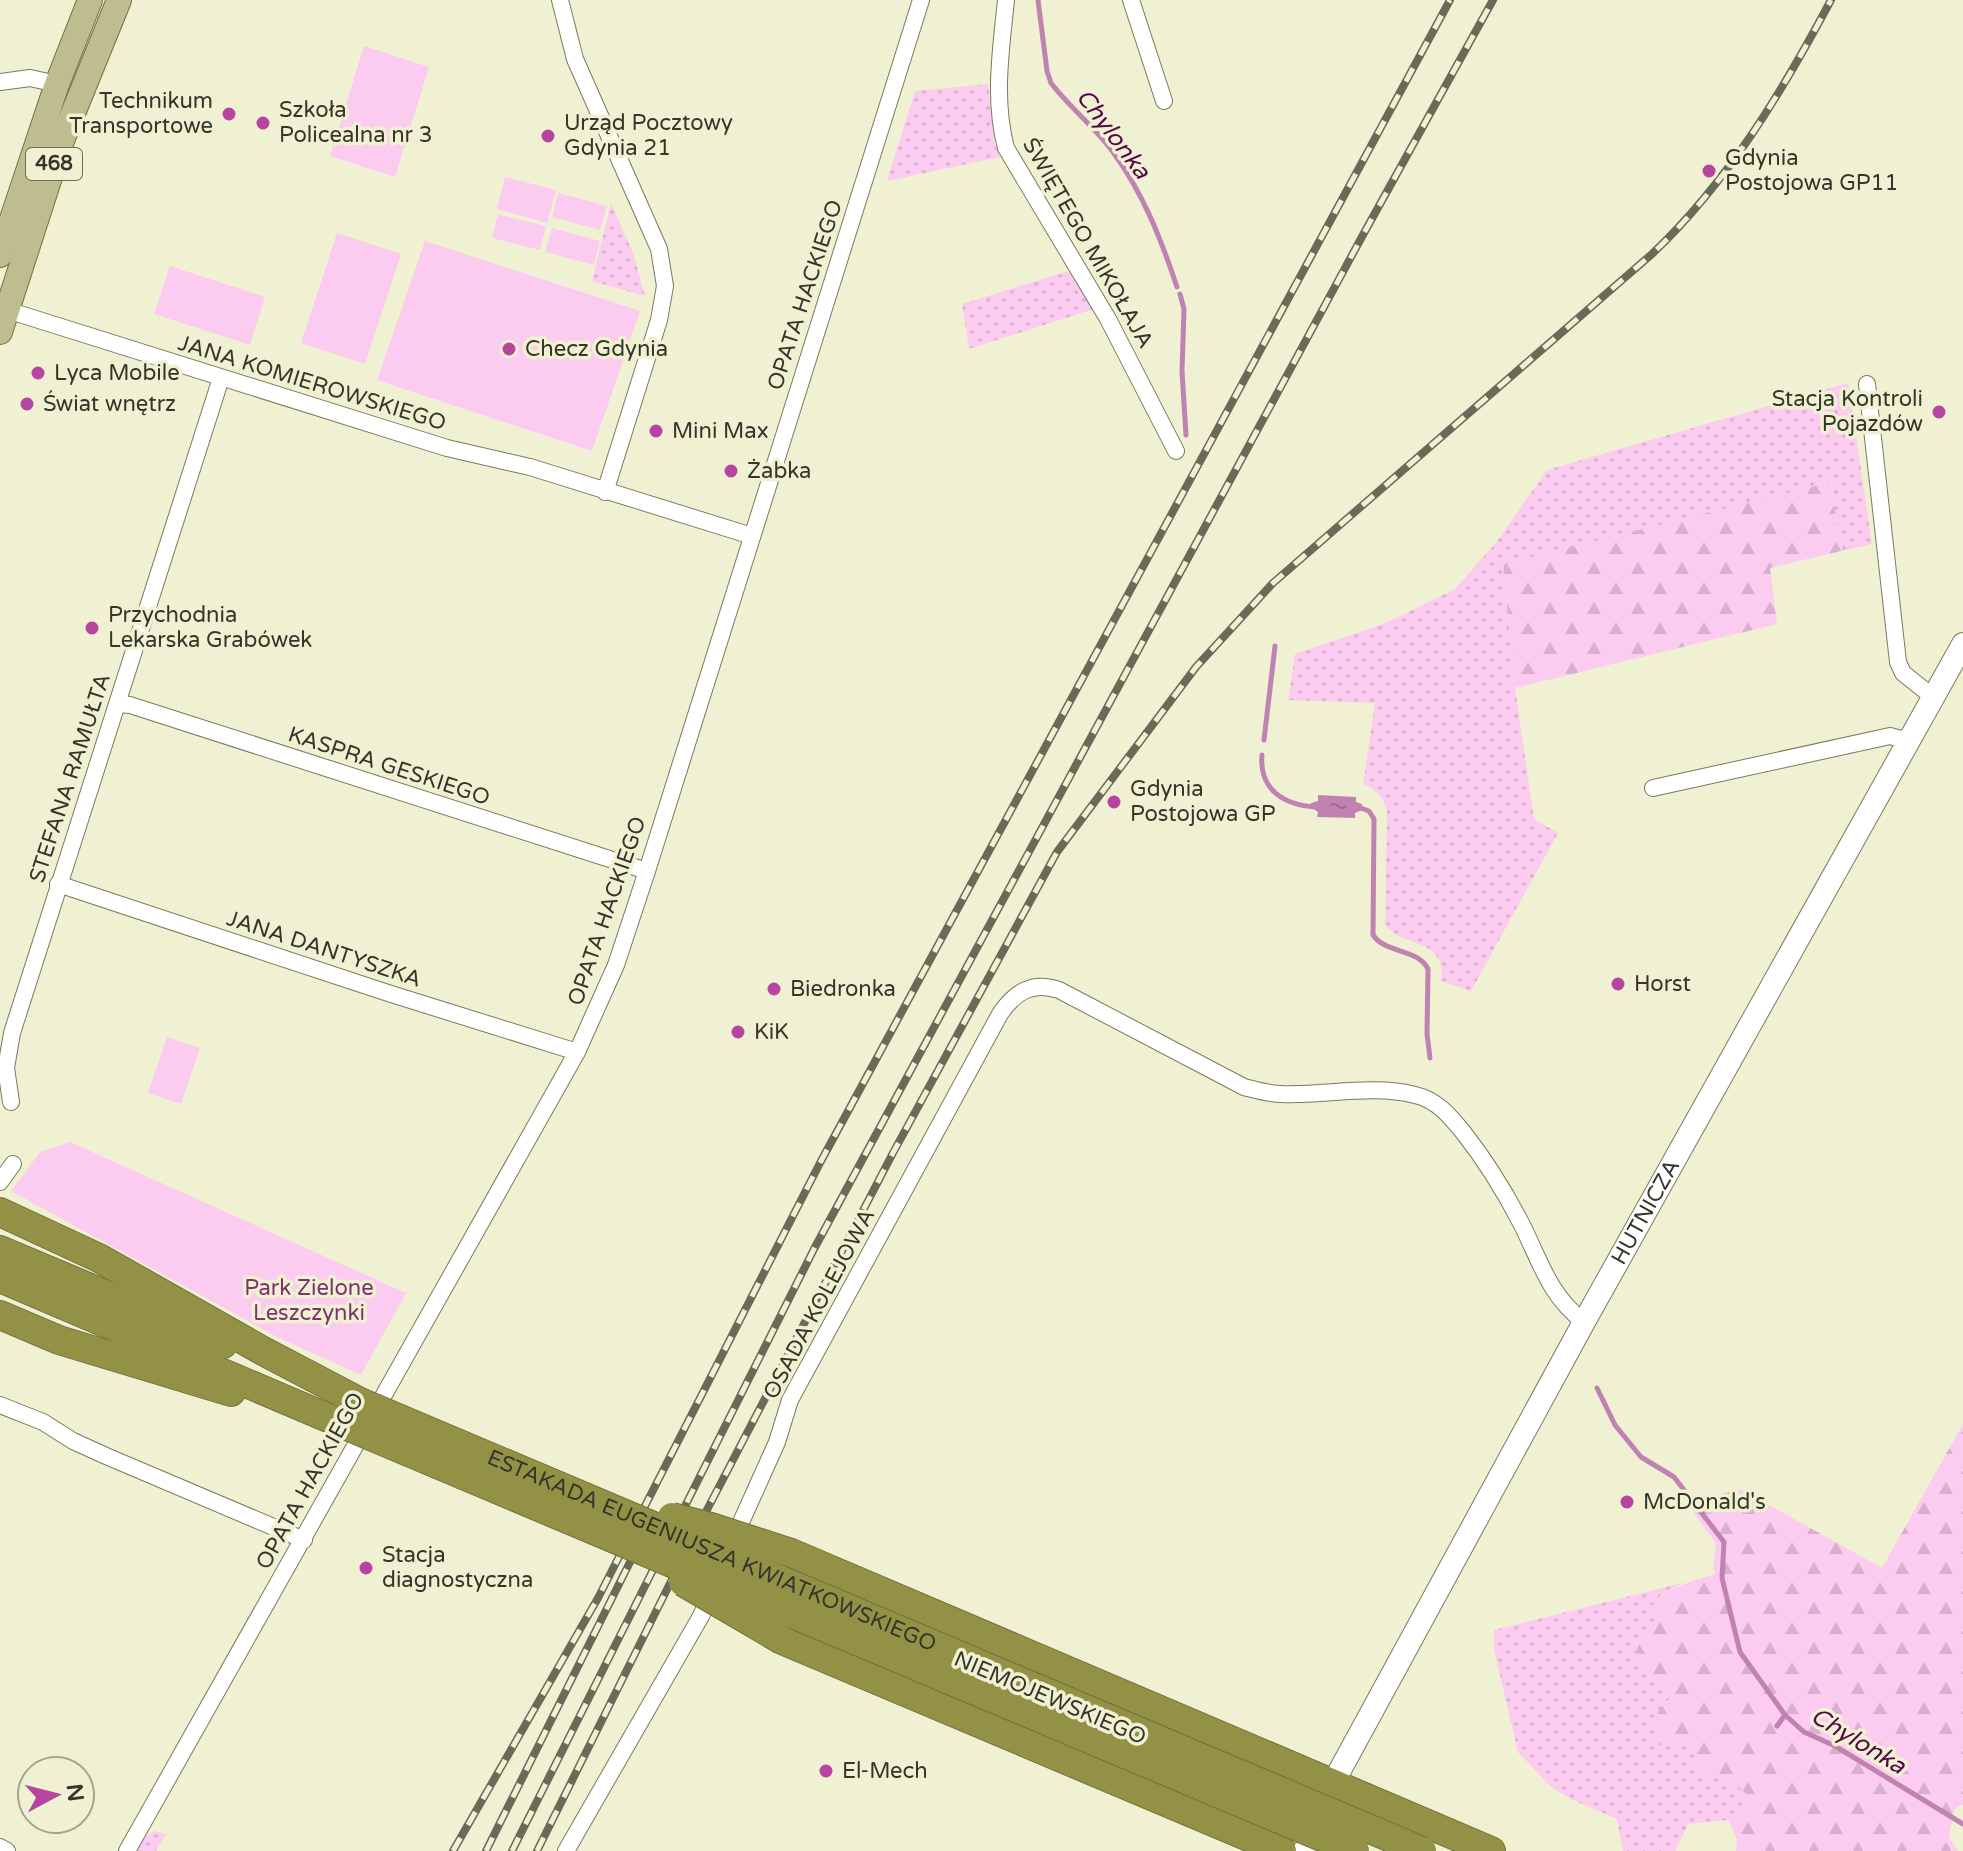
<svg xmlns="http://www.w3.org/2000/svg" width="1963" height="1851" viewBox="0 0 1963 1851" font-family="'Varela Round',sans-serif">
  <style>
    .grass { fill: url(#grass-dots) }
    .forest { fill: url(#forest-firs) }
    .park { fill: #fccbf0 }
    .water { fill: url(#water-ripples) }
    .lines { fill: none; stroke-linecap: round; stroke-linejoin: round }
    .stream { stroke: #c083b1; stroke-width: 5 }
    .street-casing { stroke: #797a5e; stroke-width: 18 }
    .secondary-casing { stroke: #797a5e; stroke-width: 24 }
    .primary-casing { stroke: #71713c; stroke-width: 26 }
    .highway-casing { stroke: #71713c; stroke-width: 30 }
    .street { stroke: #fff; stroke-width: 16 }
    .secondary { stroke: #fff; stroke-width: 22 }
    .primary { stroke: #bebd8f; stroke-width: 24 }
    .highway { stroke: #929145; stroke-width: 28 }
    .rail-casing { stroke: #696a58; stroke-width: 8 }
    .rail { stroke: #f0f1d2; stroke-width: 5; stroke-dasharray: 15; stroke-linecap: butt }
    .highway-bridge-casing { stroke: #71713c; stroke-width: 30; stroke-linecap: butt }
    .highway-bridge { stroke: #929145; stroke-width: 28 }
    .poi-dot { fill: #b645a1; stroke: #f0f1d2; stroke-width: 3 }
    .labels { text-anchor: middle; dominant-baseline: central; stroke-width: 7; stroke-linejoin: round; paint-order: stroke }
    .shield { fill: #f0f1d2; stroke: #6d6e5c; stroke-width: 2 }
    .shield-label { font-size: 20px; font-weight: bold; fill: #35362a }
    .poi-label { font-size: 22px; fill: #35362a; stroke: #f0f1d2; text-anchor: start }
    .street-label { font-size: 22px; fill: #35362a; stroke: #f0f1d2 }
    .park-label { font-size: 22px; fill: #7c336e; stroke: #f0f1d2 }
    .water-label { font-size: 24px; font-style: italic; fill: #540a49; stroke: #f0f1d2 }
  </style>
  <defs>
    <pattern id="grass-dots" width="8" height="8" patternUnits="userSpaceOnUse" patternTransform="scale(2)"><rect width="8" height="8" fill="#fccbf0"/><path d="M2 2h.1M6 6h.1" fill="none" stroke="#d9afce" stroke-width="1.8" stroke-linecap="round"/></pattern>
    <pattern id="forest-firs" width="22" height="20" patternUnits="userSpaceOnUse" patternTransform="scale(2)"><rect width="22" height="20" fill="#fccbf0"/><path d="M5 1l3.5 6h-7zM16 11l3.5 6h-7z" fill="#d9afce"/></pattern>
    <pattern id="water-ripples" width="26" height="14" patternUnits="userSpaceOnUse" patternTransform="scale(2)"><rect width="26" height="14" fill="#c083b1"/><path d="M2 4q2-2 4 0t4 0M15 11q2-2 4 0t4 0" fill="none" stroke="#9d6c90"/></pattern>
  </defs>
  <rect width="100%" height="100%" fill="#f0f1d2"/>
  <g class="grass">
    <path d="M988 84 995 145 1000 157 887 181 915 91Z"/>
    <path d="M611 203 633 253 645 296 592 281Z"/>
    <path d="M1072 270 1094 309 969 349 962 304Z"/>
    <path d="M1848 383 1872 544 1841 551 1831 482 1503 565 1515 688 1534 819 1558 833 1471 991 1441 981C1447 937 1405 949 1385 925L1387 811C1384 799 1376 788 1363 784L1375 703 1288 700 1295 654 1386 623 1455 589 1495 544 1547 470Z"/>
    <path d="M1682 1583 1660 1596 1656 1620 1645 1630V1671L1675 1694 1661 1707 1682 1742 1695 1748 1699 1773C1721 1783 1727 1773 1747 1794L1743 1803 1729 1820 1688 1824 1675 1851H1623L1617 1819 1573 1800 1551 1787 1518 1752 1494 1650V1630Z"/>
    <path d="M154 1831 166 1834 156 1851H136L144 1838Z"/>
  </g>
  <g class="forest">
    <path d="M1831 482 1841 551 1770 568 1777 624 1515 688 1503 564Z"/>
    <path d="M1963 1424V1805H1959L1954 1810 1949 1837 1958 1851H1736L1737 1840 1729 1820 1743 1803 1746 1794C1728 1774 1720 1783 1698 1773L1695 1748 1683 1742 1673 1747 1659 1745C1657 1733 1653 1720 1660 1709 1664 1703 1670 1701 1674 1694L1645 1671 1637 1650 1645 1630 1656 1620 1651 1606C1669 1586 1690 1582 1715 1574L1713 1566 1716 1544 1685 1500 1742 1490 1882 1568Z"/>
  </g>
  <g class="park">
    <path d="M364 46 429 67 395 177 330 156Z"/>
    <path d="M505 177 556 190 547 223 497 209Z"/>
    <path d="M558 193 607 206 600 230 552 217Z"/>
    <path d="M498 214 546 226 540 250 492 238Z"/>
    <path d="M552 228 600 241 594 265 545 252Z"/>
    <path d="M337 233 401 254 365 364 301 343Z"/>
    <path d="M425 241 640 311 592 451 377 380Z"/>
    <path d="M170 266 265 297 250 345 154 314Z"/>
    <path d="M167 1037 200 1048 181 1104 148 1093Z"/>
    <path d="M70 1142 406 1293 361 1375 277 1337 11 1191 40 1152Z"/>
  </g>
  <path class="water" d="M1318 795 1356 797V802L1362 804V810L1355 813V818L1317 817 1318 812 1311 807V803L1318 801Z"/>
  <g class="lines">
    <g class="stream">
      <path d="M1038 0 1047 71 1051 83C1070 108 1095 127 1113 152 1143 193 1161 239 1177 287"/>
      <path d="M1180 294 1184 309 1182 371 1186 435"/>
      <path d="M1264 740 1275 646"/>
      <path d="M1262 755C1259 790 1284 805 1316 807"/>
      <path d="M1358 807 1369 811 1374 819 1373 935C1386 954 1417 948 1428 969L1427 1034 1430 1058"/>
      <path d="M1597 1388 1615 1425 1641 1457 1674 1477 1724 1542 1722 1578 1740 1652 1785 1715 1804 1732 1835 1746 1963 1824"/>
      <path d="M1777 1726 1785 1715"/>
    </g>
    <defs>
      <g id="street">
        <path d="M560 0 575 59 659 249 665 286 659 320 605 492"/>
        <path d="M1006 0C1001 50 993 99 1006 148L1108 319 1176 451"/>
        <path d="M1131 0 1164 101"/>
        <path d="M0 82 30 78 57 84"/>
        <path d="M7 310 447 448 530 467 752 536"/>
        <path d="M1867 384 1898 662 1903 673 1933 697"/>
        <path d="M118 704 130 705 647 871"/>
        <path d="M1653 788 1890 736 1909 741"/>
        <path d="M58 884 388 993 577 1052"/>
        <path d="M11 1102 6 1068 12 1033 221 378"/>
        <path d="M0 1182 13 1164"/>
        <path d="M0 1405 43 1422 73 1441 106 1456 304 1540"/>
        <path d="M733 1540 777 1442 790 1400 1000 1014C1015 992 1032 981 1059 990L1244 1087C1256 1090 1269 1094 1281 1094 1325 1096 1372 1084 1415 1095 1437 1100 1449 1115 1463 1132 1486 1161 1505 1192 1522 1225 1541 1263 1549 1295 1584 1322"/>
        <path d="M0 1847 7 1851"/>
        <path d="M127 1851 577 1052 616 965 647 871 921 0"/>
        <path d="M566 1851 701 1616 712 1591"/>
      </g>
      <g id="secondary">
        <path id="s1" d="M1304 1851C1327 1832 1334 1812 1333 1783L1584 1322 1963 644"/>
      </g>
      <g id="primary">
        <path d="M0 255 57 84 90 0"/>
        <path d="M0 332 61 143 119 0"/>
      </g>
      <g id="highway">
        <path d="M0 1212 99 1258 263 1351 360 1402"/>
        <path d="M0 1250 223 1344"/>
        <path d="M0 1278 354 1429"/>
        <path d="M0 1315 59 1340 231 1392"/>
        <path d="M791 1553 1491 1851"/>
        <path d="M782 1640 1282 1851"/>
      </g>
    </defs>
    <use href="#street" class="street-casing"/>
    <use href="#secondary" class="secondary-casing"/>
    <use href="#primary" class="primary-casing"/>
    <use href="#highway" class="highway-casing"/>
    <use href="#street" class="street"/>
    <use href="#secondary" class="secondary"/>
    <use href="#primary" class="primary"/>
    <use href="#highway" class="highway"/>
    <defs>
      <g id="rail">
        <path d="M453 1851 598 1598 821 1161 1450 0"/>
        <path d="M486 1851 634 1554"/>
        <path d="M512 1851 814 1249 1364 233 1493 0"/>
        <path d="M537 1851 697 1529 894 1151 1057 852 1196 667 1273 583 1652 254C1728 182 1782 92 1831 0"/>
      </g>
    </defs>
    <use href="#rail" class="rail-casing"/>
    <use href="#rail" class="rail"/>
    <defs>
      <g id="highway-bridge">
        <path id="s2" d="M360 1402 1422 1851"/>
        <path d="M354 1429 1355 1851"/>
        <path d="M672 1517 711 1527 791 1553"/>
        <path d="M683 1582 782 1640"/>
      </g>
    </defs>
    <use href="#highway-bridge" class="highway-bridge-casing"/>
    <use href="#highway-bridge" class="highway-bridge"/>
  </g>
  <g class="poi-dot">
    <circle cx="229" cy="114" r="8"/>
    <circle cx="263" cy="123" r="8"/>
    <circle cx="548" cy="136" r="8"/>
    <circle cx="1709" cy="171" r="8"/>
    <circle cx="509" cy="349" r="8"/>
    <circle cx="38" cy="373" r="8"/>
    <circle cx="27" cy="404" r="8"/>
    <circle cx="1939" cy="412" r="8"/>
    <circle cx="656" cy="431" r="8"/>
    <circle cx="731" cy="471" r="8"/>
    <circle cx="92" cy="628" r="8"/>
    <circle cx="1114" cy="802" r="8"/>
    <circle cx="1618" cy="984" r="8"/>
    <circle cx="774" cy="989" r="8"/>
    <circle cx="738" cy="1032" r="8"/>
    <circle cx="1627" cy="1502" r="8"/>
    <circle cx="366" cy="1568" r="8"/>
    <circle cx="826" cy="1771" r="8"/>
  </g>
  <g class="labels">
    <rect class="shield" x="26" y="148" width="56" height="32" rx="6"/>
    <g class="shield-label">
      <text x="54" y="164">468</text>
    </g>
    <g class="poi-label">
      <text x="213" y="101" text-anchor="end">Technikum<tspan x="213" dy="25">Transportowe</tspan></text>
      <text x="279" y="110">Szkoła<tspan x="279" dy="25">Policealna nr 3</tspan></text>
      <text x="564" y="123">Urząd Pocztowy<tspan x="564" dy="25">Gdynia 21</tspan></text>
      <text x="1725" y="158">Gdynia<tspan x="1725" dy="25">Postojowa GP11</tspan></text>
      <text x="525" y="349">Checz Gdynia</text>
      <text x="54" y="373">Lyca Mobile</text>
      <text x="1923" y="399" text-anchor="end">Stacja Kontroli<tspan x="1923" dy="25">Pojazdów</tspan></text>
      <text x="43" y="404">Świat wnętrz</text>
      <text x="672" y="431">Mini Max</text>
      <text x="747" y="471">Żabka</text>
      <text x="108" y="615">Przychodnia<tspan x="108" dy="25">Lekarska Grabówek</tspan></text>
      <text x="1130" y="789">Gdynia<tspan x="1130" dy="25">Postojowa GP</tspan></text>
      <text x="1634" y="984">Horst</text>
      <text x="790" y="989">Biedronka</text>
      <text x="754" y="1032">KiK</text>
      <text x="1643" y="1502">McDonald's</text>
      <text x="382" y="1555">Stacja<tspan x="382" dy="25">diagnostyczna</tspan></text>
      <text x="842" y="1771">El-Mech</text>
    </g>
    <g class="street-label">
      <text transform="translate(1088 243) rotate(60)">ŚWIĘTEGO MIKOŁAJA</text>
      <text transform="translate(805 295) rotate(-72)">OPATA HACKIEGO</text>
      <text transform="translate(312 383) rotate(17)">JANA KOMIEROWSKIEGO</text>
      <text transform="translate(389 766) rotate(18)">KASPRA GESKIEGO</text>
      <text transform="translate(70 778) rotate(-72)">STEFANA RAMUŁTA</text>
      <text transform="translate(607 911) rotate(-71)">OPATA HACKIEGO</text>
      <text transform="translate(324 949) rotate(18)">JANA DANTYSZKA</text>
      <text stroke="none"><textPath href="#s1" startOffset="728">HUTNICZA</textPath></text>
      <text transform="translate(819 1304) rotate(-62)">OSADA KOLEJOWA</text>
      <text transform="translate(310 1481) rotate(-61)">OPATA HACKIEGO</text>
      <text stroke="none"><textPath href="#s2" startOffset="382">ESTAKADA EUGENIUSZA KWIATKOWSKIEGO</textPath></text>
      <text transform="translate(1050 1698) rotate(23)">NIEMOJEWSKIEGO</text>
    </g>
    <g class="park-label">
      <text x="309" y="1288">Park Zielone<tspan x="309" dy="25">Leszczynki</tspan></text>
    </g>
    <g class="water-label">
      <text transform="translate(1113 134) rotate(53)">Chylonka</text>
      <text transform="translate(1858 1741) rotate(31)">Chylonka</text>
    </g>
  </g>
  <g transform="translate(56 1795) rotate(83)"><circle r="38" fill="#f0f1d2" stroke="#a5a68f" stroke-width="2"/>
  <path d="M0-6L14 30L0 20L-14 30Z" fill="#b645a1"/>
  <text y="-12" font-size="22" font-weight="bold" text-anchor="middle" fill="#35362a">N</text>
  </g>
</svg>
